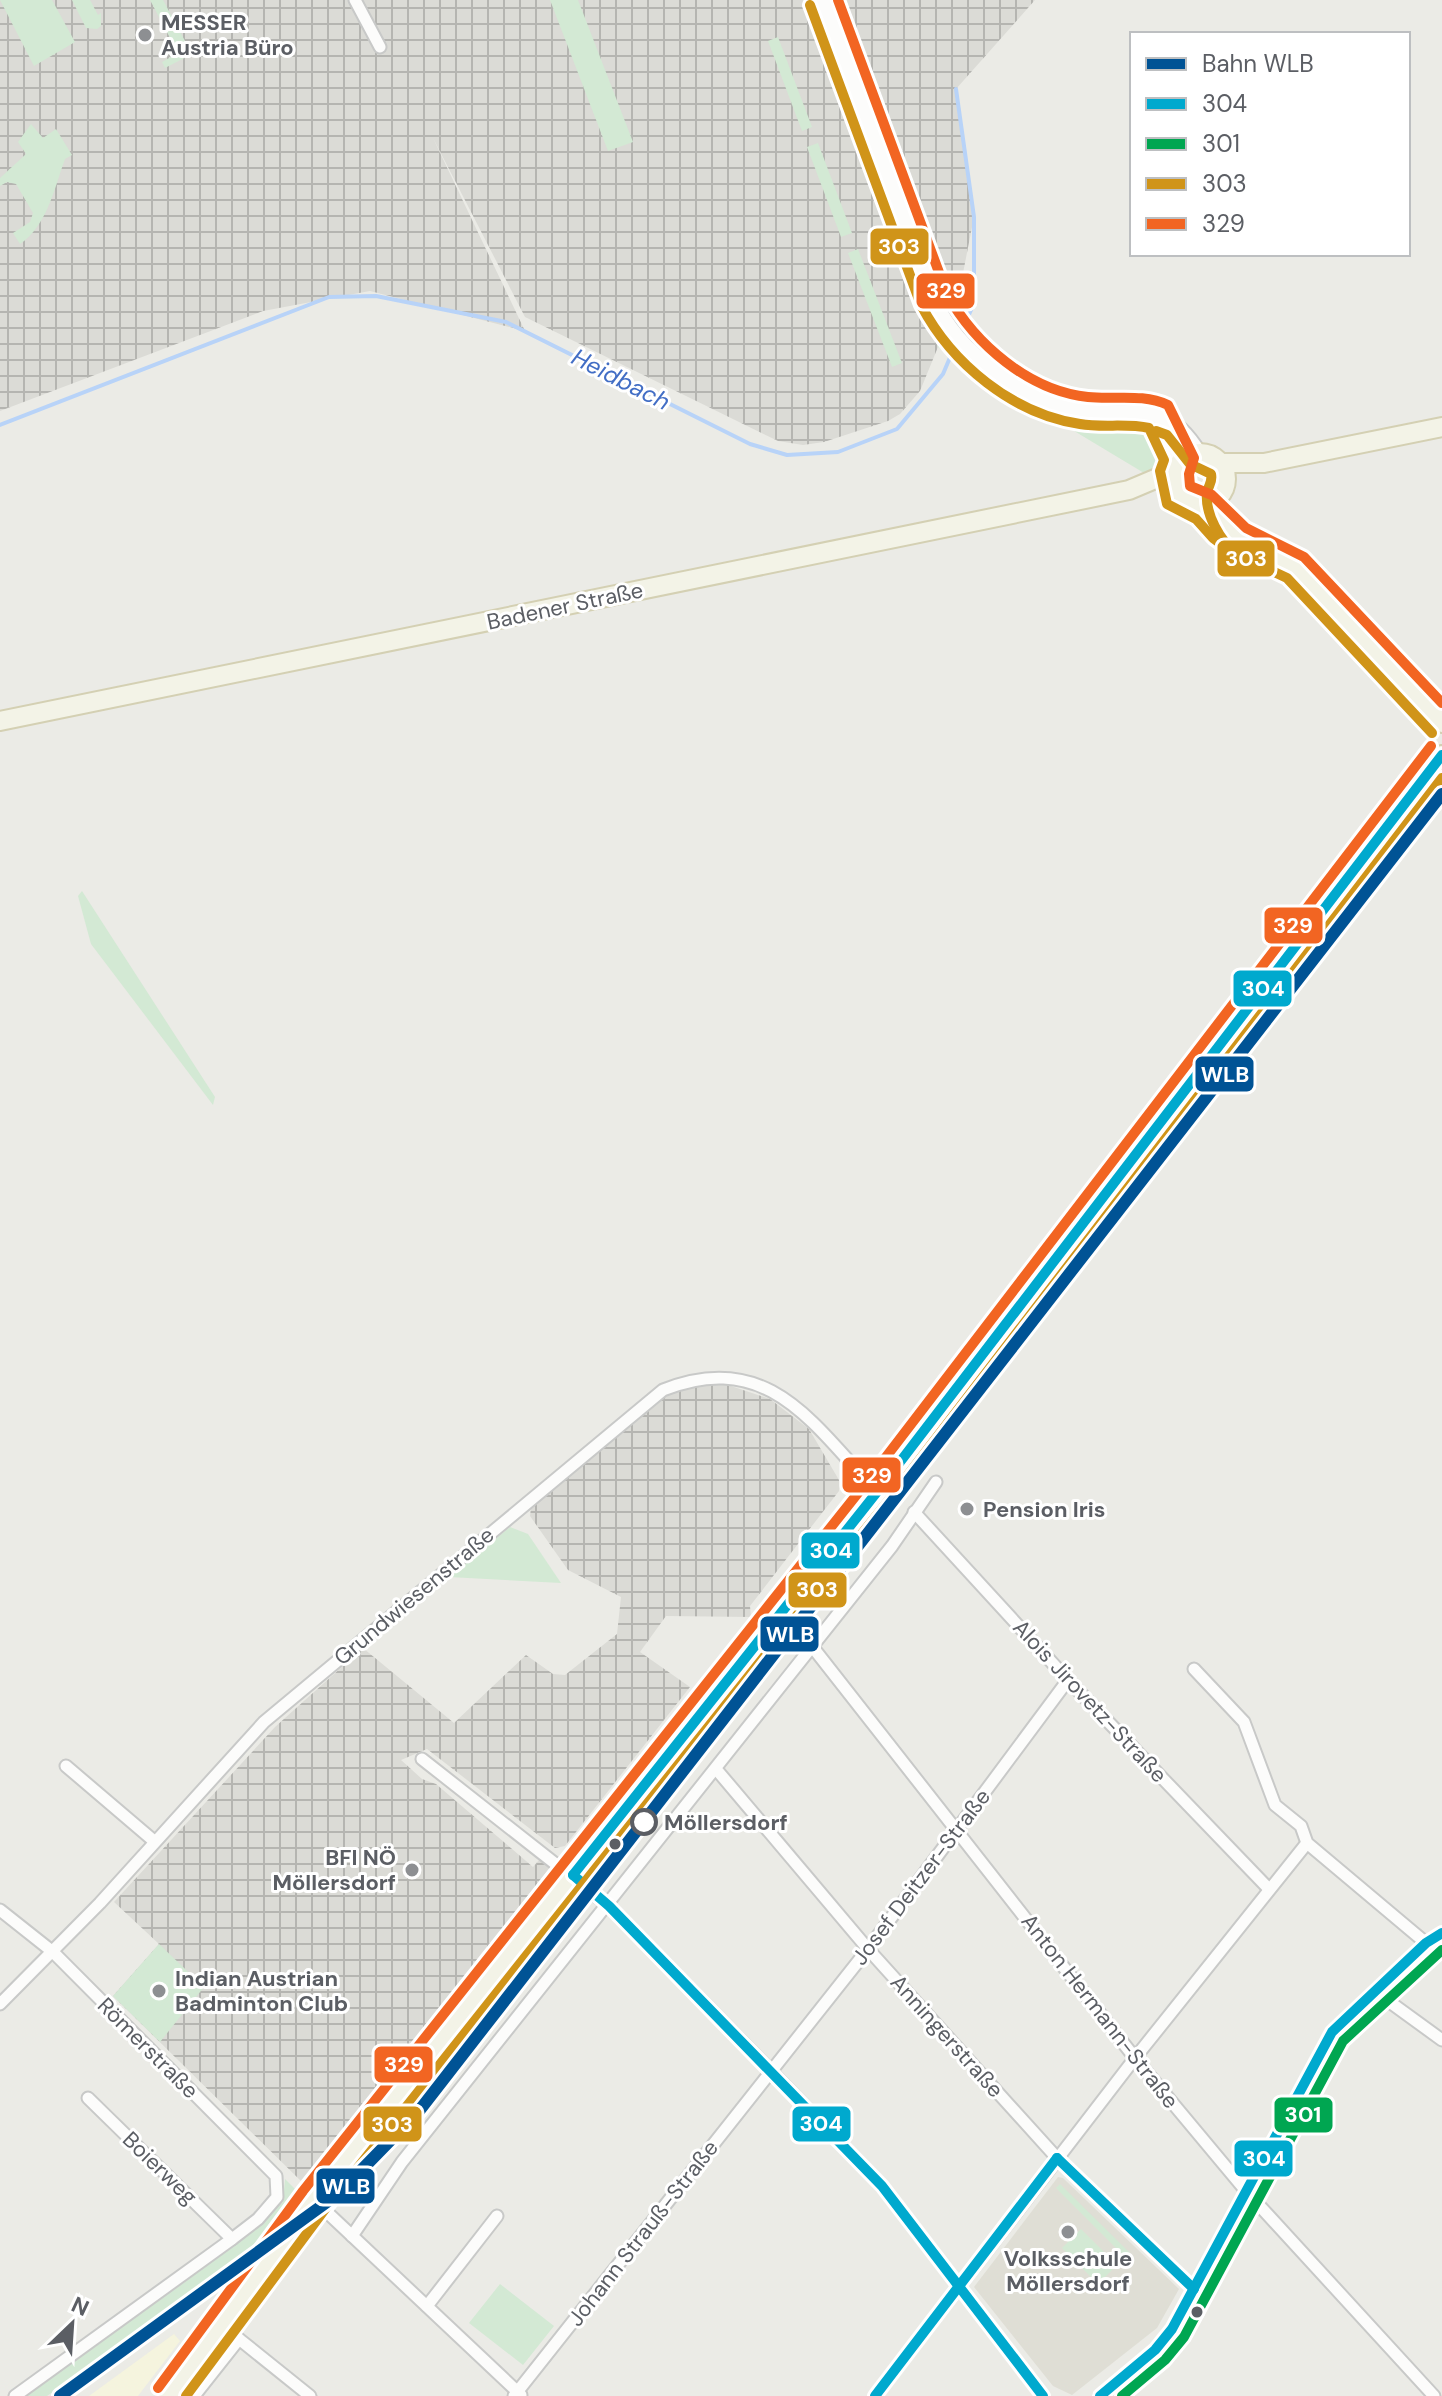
<svg xmlns="http://www.w3.org/2000/svg" width="1442" height="2396" viewBox="0 0 1442 2396" font-family="'DM Sans',sans-serif">
  <style>
    .commercial { fill: #f5f4de }
    .industrial { fill: url(#industrial-grid) }
    .education { fill: #dfded5 }
    .grass { fill: #d3e9d4 }
    .lines { fill: none; stroke-linecap: round; stroke-linejoin: round }
    .stream { stroke: #b8d3f8; stroke-width: 4 }
    .minor-casing { stroke: #c8c9c8; stroke-width: 15 }
    .tertiary-casing { stroke: #c8c9c8; stroke-width: 18 }
    .primary-casing { stroke: #d4d0b3; stroke-width: 22 }
    .minor { stroke: #fcfcfb; stroke-width: 11 }
    .tertiary { stroke: #fcfcfb; stroke-width: 14 }
    .primary { stroke: #f3f3e7; stroke-width: 18 }
    .bus-1-casing { stroke: #fff; stroke-width: 16 }
    .bus-2-casing { stroke: #fff; stroke-width: 16 }
    .bus-3-casing { stroke: #fff; stroke-width: 16 }
    .bus-4-casing { stroke: #fff; stroke-width: 16 }
    .bus-1 { stroke: #00a9ce; stroke-width: 10 }
    .bus-2 { stroke: #00a651; stroke-width: 10 }
    .bus-3 { stroke: #d09419; stroke-width: 10 }
    .bus-4 { stroke: #f26522; stroke-width: 10 }
    .rail-1-casing { stroke: #fff; stroke-width: 18 }
    .rail-1 { stroke: #005395; stroke-width: 12 }
    .poi-dot { fill: #8d8f92; stroke: #fff; stroke-width: 3 }
    .stop-dot { fill: #fff; stroke: #5b5e64; stroke-width: 4 }
    .bus-dot { fill: #5b5e64; stroke: #fff; stroke-width: 3 }
    .labels { text-anchor: middle; dominant-baseline: central; stroke-width: 6; stroke-linejoin: round; paint-order: stroke }
    .poi-label { font-size: 22px; font-weight: bold; fill: #5b5e64; stroke: #fff; text-anchor: start }
    .street-label { font-size: 22px; fill: #5b5e64; stroke: #fff }
    .stop-label { font-size: 22px; font-weight: bold; fill: #5b5e64; stroke: #fff; text-anchor: start }
    .water-label { font-size: 24px; font-style: italic; fill: #426ec5; stroke: #fff }
    .line-badge { stroke: #fff; stroke-width: 3 }
    .badge-label { font-size: 22px; text-anchor: middle; font-weight: bold; fill: #fff }
  </style>
  <defs>
    <pattern id="industrial-grid" width="8" height="8" patternUnits="userSpaceOnUse" patternTransform="scale(2)"><rect width="8" height="8" fill="#dbdbd6"/><path d="M0 4h8M4 0v8" fill="none" stroke="#b5b5b1"/></pattern>
  </defs>
  <rect width="100%" height="100%" fill="#ebebe6"/>
  <path class="commercial" d="M174 2334 180 2341 138 2396H89Z"/>
  <g class="industrial">
    <path d="M0 0H1035L956 89 974 217 954 319 926 315 938 347 920 391 900 414 888 421 824 442 803 445 778 441 525 317 433 138 525 331 370 291 263 311 0 411Z"/>
    <path d="M722 1383 770 1399 809 1429 839 1480V1491L750 1606 751 1617 666 1616 640 1652 690 1687 565 1846 555 1848 427 1749 401 1760 422 1779 436 1784 533 1867 540 1859 551 1866 304 2184 113 1996 159 1944 114 1902 275 1727 363 1648 454 1723 526 1655 553 1674 565 1675 617 1634 621 1597 568 1570 530 1516 531 1508 664 1397 693 1385Z"/>
  </g>
  <path class="education" d="M1058 2177 1063 2178 1179 2289 1157 2328 1072 2395 1053 2386 974 2287Z"/>
  <g class="grass">
    <path d="M0 0H52L75 42 34 66Z"/>
    <path d="M72 0H90L98 15 101 13V26L97 29 86 28Z"/>
    <path d="M150 0H163L192 54 165 68 162 62 178 53Z"/>
    <path d="M550 0H578L633 142 608 151Z"/>
    <path d="M778 37 812 127 802 131 768 41Z"/>
    <path d="M31 124 43 138 56 129 72 155 65 159C54 189 47 226 20 244L13 233 30 222 33 213 16 184 7 182 0 186V178L26 154 18 142Z"/>
    <path d="M818 143 852 233 841 237 807 147Z"/>
    <path d="M858 249 902 363 892 367 848 253Z"/>
    <path d="M933 312 960 354 1030 397 1146 421 1159 430 1170 454 1165 466 1149 476 956 360 938 347 926 314Z"/>
    <path d="M82 891 215 1097 213 1105 91 944 78 896Z"/>
    <path d="M510 1527 528 1534 561 1583 449 1577Z"/>
    <path d="M159 1944 204 1987 160 2042 113 1996Z"/>
    <path d="M285 2179 301 2195 280 2213 270 2239 47 2396H24L185 2282 283 2202Z"/>
    <path d="M1060 2184 1130 2253 1125 2257 1056 2188Z"/>
    <path d="M1081 2229 1117 2265 1098 2284 1062 2248Z"/>
    <path d="M500 2284 554 2326 523 2365 469 2323Z"/>
  </g>
  <g class="lines">
    <g class="stream">
      <path d="M956 89 974 217V303L961 333"/>
      <path d="M0 425 329 297 376 296 506 322 750 444 787 455 838 452 897 429 943 374 957 341"/>
    </g>
    <defs>
      <g id="minor">
        <path d="M355 0 380 47"/>
        <path d="M914 1512 1068 1680 1268 1888"/>
        <path d="M777 1616 811 1645 1135 2058 1246 2191 1434 2396"/>
        <path d="M1194 1669 1244 1722 1275 1805 1301 1826 1307 1843 1426 1943"/>
        <path d="M422 1759 609 1906 769 2069 882 2186 1043 2396"/>
        <path d="M66 1766 154 1841"/>
        <path d="M716 1769 868 1949 1057 2158 1194 2289"/>
        <path d="M0 1910 53 1952 276 2176 277 2197 258 2219 232 2239 15 2396"/>
        <path d="M1376 1992 1442 2040"/>
        <path d="M0 2004 100 1903 264 1722 663 1390C768 1348 813 1424 877 1492"/>
        <path d="M88 2098 232 2239"/>
        <path d="M314 2200 521 2395"/>
        <path d="M352 2236 402 2162 892 1546 936 1482"/>
        <path d="M427 2306 497 2216"/>
        <path d="M239 2339 310 2396"/>
        <path d="M194 2396 239 2339 223 2326"/>
        <path d="M514 2396 868 1949 1068 1680"/>
        <path d="M875 2396 1135 2058 1307 1843"/>
        <path d="M1100 2396 1155 2350 1172 2329 1332 2032 1426 1943 1442 1933"/>
      </g>
      <g id="tertiary">
        <path d="M823 0 934 300C958 353 1024 401 1081 410 1134 419 1163 395 1199 453"/>
        <path d="M1159 416 1180 461"/>
      </g>
      <g id="primary">
        <circle cx="1200" cy="479" r="26"/>
        <path d="M1221 463H1264L1442 427"/>
        <path d="M1203 506 1222 528 1239 540 1295 567 1442 723"/>
        <path d="M0 721 1129 490 1174 471"/>
        <path d="M169 2396 314 2200 877 1492 1442 755"/>
      </g>
    </defs>
    <use href="#minor" class="minor-casing"/>
    <use href="#tertiary" class="tertiary-casing"/>
    <use href="#primary" class="primary-casing"/>
    <use href="#minor" class="minor"/>
    <use href="#tertiary" class="tertiary"/>
    <use href="#primary" class="primary"/>
    <defs>
      <g id="bus-1">
        <path d="M573 1875 877 1492 1442 755"/>
        <path d="M573 1875 609 1906 882 2186 1043 2396"/>
        <path d="M1057 2158 1194 2289"/>
        <path d="M875 2396 1057 2158"/>
        <path d="M1100 2396 1155 2350 1172 2329 1332 2032 1426 1943 1442 1933"/>
      </g>
      <path id="bus-2" d="M1122 2396 1165 2360 1184 2337 1343 2041 1442 1950"/>
      <g id="bus-3">
        <path d="M810 5 921 305C952 364 1013 414 1080 424 1103 428 1126 423 1149 428L1164 460 1160 471 1167 504 1196 519 1213 538 1232 552 1287 578 1432 733"/>
        <path d="M1156 431 1167 435 1190 464 1211 474C1213 483 1208 485 1207 493 1205 514 1220 541 1236 553"/>
        <path d="M186 2396 325 2209 888 1501 1442 778"/>
      </g>
      <g id="bus-4">
        <path d="M838 0 947 294C975 344 1029 391 1088 397 1115 400 1142 393 1168 405L1194 458 1189 474 1190 486 1212 495 1246 528 1304 557 1442 703"/>
        <path d="M158 2388 303 2191 866 1483 1431 746"/>
      </g>
    </defs>
    <use href="#bus-1" class="bus-1-casing"/>
    <use href="#bus-2" class="bus-2-casing"/>
    <use href="#bus-3" class="bus-3-casing"/>
    <use href="#bus-4" class="bus-4-casing"/>
    <use href="#bus-1" class="bus-1"/>
    <use href="#bus-2" class="bus-2"/>
    <use href="#bus-3" class="bus-3"/>
    <use href="#bus-4" class="bus-4"/>
    <defs>
      <path id="rail-1" d="M60 2396 338 2194 419 2111 1442 794"/>
    </defs>
    <use href="#rail-1" class="rail-1-casing"/>
    <use href="#rail-1" class="rail-1"/>
  </g>
  <g class="poi-dot">
    <circle cx="145" cy="35" r="8"/>
    <circle cx="967" cy="1509" r="8"/>
    <circle cx="412" cy="1870" r="8"/>
    <circle cx="159" cy="1991" r="8"/>
    <circle cx="1068" cy="2232" r="8"/>
  </g>
  <circle class="stop-dot" cx="644" cy="1822" r="12"/>
  <g class="bus-dot">
    <circle cx="615" cy="1844" r="7"/>
    <circle cx="1197" cy="2312" r="7"/>
  </g>
  <g class="labels">
    <g class="poi-label">
      <text x="161" y="22">MESSER<tspan x="161" dy="25">Austria Büro</tspan></text>
      <text x="983" y="1509">Pension Iris</text>
      <text x="396" y="1857" text-anchor="end">BFI NÖ<tspan x="396" dy="25">Möllersdorf</tspan></text>
      <text x="175" y="1978">Indian Austrian<tspan x="175" dy="25">Badminton Club</tspan></text>
      <text x="1068" y="2258" text-anchor="middle">Volksschule<tspan x="1068" dy="25">Möllersdorf</tspan></text>
    </g>
    <g class="street-label">
      <text transform="translate(565 606) rotate(-12)">Badener Straße</text>
      <text transform="translate(414 1596) rotate(-40)">Grundwiesenstraße</text>
      <text transform="translate(1090 1701) rotate(47)">Alois Jirovetz-Straße</text>
      <text transform="translate(921 1877) rotate(-53)">Josef Deitzer-Straße</text>
      <text transform="translate(1100 2011) rotate(52)">Anton Hermann-Straße</text>
      <text transform="translate(947 2036) rotate(48)">Anningerstraße</text>
      <text transform="translate(148 2048) rotate(45)">Römerstraße</text>
      <text transform="translate(160 2168) rotate(44)">Boierweg</text>
      <text transform="translate(643 2233) rotate(-52)">Johann Strauß-Straße</text>
    </g>
    <g class="stop-label">
      <text x="664" y="1822">Möllersdorf</text>
    </g>
    <g class="water-label">
      <text transform="translate(621 379) rotate(27)">Heidbach</text>
    </g>
  </g>
  <g class="line-badge">
    <rect x="869" y="227" width="61" height="39" rx="8" fill="#d09419"/>
    <rect x="915" y="272" width="61" height="38" rx="8" fill="#f26522"/>
    <rect x="1216" y="539" width="60" height="39" rx="8" fill="#d09419"/>
    <rect x="1263" y="906" width="61" height="39" rx="8" fill="#f26522"/>
    <rect x="1232" y="969" width="61" height="39" rx="8" fill="#00a9ce"/>
    <rect x="1194" y="1055" width="61" height="38" rx="8" fill="#005395"/>
    <rect x="841" y="1456" width="61" height="38" rx="8" fill="#f26522"/>
    <rect x="800" y="1531" width="61" height="39" rx="8" fill="#00a9ce"/>
    <rect x="787" y="1571" width="61" height="38" rx="8" fill="#d09419"/>
    <rect x="759" y="1615" width="61" height="38" rx="8" fill="#005395"/>
    <rect x="373" y="2045" width="61" height="39" rx="8" fill="#f26522"/>
    <rect x="1273" y="2096" width="61" height="38" rx="8" fill="#00a651"/>
    <rect x="791" y="2105" width="61" height="38" rx="8" fill="#00a9ce"/>
    <rect x="362" y="2105" width="61" height="38" rx="8" fill="#d09419"/>
    <rect x="1233" y="2139" width="61" height="39" rx="8" fill="#00a9ce"/>
    <rect x="315" y="2167" width="61" height="38" rx="8" fill="#005395"/>
  </g>
  <g class="badge-label">
    <text x="899" y="254">303</text>
    <text x="946" y="298">329</text>
    <text x="1246" y="566">303</text>
    <text x="1293" y="933">329</text>
    <text x="1263" y="996">304</text>
    <text x="1225" y="1082">WLB</text>
    <text x="872" y="1483">329</text>
    <text x="831" y="1558">304</text>
    <text x="817" y="1597">303</text>
    <text x="790" y="1642">WLB</text>
    <text x="404" y="2072">329</text>
    <text x="1303" y="2122">301</text>
    <text x="821" y="2131">304</text>
    <text x="392" y="2132">303</text>
    <text x="1264" y="2166">304</text>
    <text x="346" y="2194">WLB</text>
  </g>
  <rect x="1130" y="32" width="280" height="224" fill="#ffffff" stroke="#bdbfc1" stroke-width="2"/>
  <rect x="1146" y="58" width="40" height="12" fill="#005395" stroke="#bdbfc1" stroke-width="2"/>
  <text x="1202" y="72" font-size="24" fill="#5b5e64">Bahn WLB</text>
  <rect x="1146" y="98" width="40" height="12" fill="#00a9ce" stroke="#bdbfc1" stroke-width="2"/>
  <text x="1202" y="112" font-size="24" fill="#5b5e64">304</text>
  <rect x="1146" y="138" width="40" height="12" fill="#00a651" stroke="#bdbfc1" stroke-width="2"/>
  <text x="1202" y="152" font-size="24" fill="#5b5e64">301</text>
  <rect x="1146" y="178" width="40" height="12" fill="#d09419" stroke="#bdbfc1" stroke-width="2"/>
  <text x="1202" y="192" font-size="24" fill="#5b5e64">303</text>
  <rect x="1146" y="218" width="40" height="12" fill="#f26522" stroke="#bdbfc1" stroke-width="2"/>
  <text x="1202" y="232" font-size="24" fill="#5b5e64">329</text>
  <g transform="translate(72 2324) rotate(25)" stroke="#ffffff" stroke-width="6" paint-order="stroke">
  <path d="M0-6L14 30L0 20L-14 30Z" fill="#5b5e64"/>
  <text y="-12" font-size="22" font-weight="bold" text-anchor="middle" fill="#5b5e64">N</text>
  </g>
</svg>
